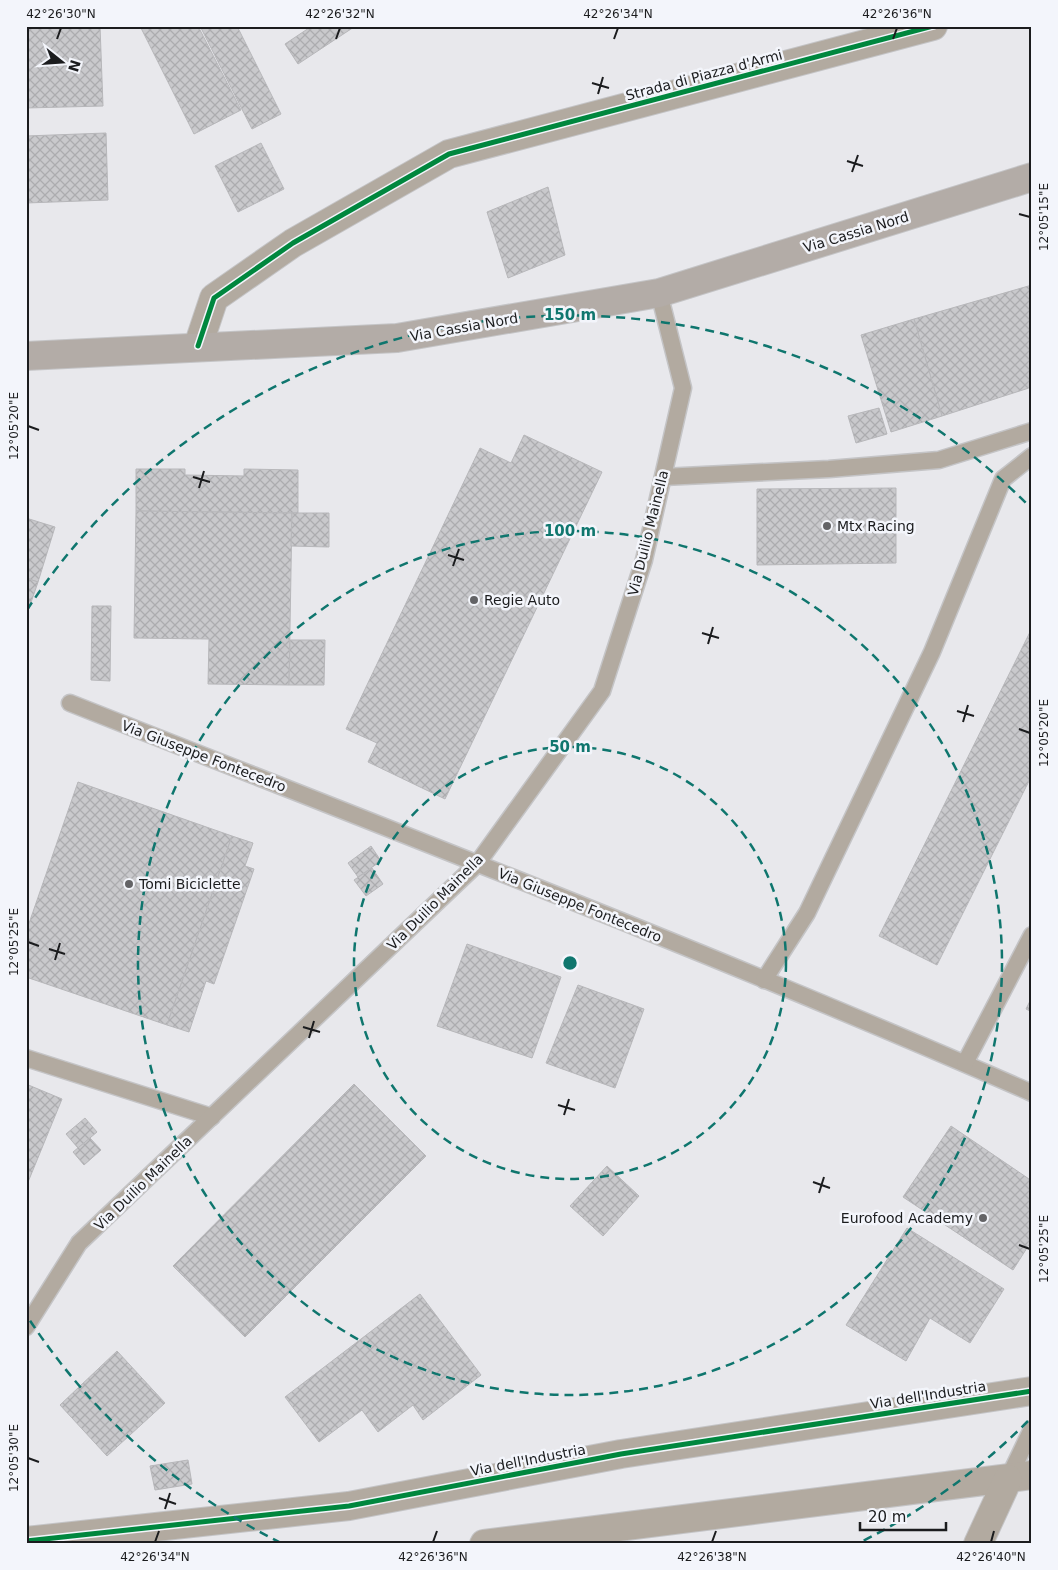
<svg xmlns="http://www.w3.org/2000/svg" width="1058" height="1570" viewBox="0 0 1058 1570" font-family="'DejaVu Sans',sans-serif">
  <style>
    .building { fill: url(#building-cross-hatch); stroke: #b7b7ba }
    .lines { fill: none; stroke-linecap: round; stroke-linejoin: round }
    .lane-casing { stroke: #c4c4c6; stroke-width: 19 }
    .street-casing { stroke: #c4c4c6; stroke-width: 30 }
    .primary-casing { stroke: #c4c4c6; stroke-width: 30 }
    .lane { stroke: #b2aaa0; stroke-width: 16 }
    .street { stroke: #b2aaa0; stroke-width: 28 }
    .primary { stroke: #b3aca7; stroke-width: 28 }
    .cycleway-casing { stroke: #f3f5fb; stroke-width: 8 }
    .cycleway { stroke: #00873e; stroke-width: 5 }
    .ticks { fill: none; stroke: #1b1c1e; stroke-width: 2 }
    .ring { fill: none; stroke: #0f766e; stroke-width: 2.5; stroke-dasharray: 9 6 }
    .poi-dot { fill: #636366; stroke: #f3f5fb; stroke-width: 2 }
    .labels { text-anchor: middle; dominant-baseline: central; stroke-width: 5; stroke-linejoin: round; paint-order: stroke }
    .street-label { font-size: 14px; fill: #1b1c1e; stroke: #f3f5fb }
    .poi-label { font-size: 14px; fill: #1b1c1e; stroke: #f3f5fb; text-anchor: start }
    .centre { fill: #0f766e; stroke: #f3f5fb; stroke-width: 2.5 }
    .ring-label { font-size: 15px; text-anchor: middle; font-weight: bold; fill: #0f766e; stroke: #f3f5fb; stroke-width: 5; stroke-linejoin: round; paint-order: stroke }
    .neatline { fill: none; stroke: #1b1c1e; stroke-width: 2 }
    .ticks-label { font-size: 12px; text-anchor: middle; fill: #1b1c1e }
  </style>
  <defs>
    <pattern id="building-cross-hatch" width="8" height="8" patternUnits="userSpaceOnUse" patternTransform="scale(1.25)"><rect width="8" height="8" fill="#c9c9cc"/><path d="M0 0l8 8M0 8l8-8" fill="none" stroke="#acacaf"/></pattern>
  </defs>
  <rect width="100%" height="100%" fill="#e8e8ec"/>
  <g class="building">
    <path d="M100 26 103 106 26 108V28Z"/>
    <path d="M140 26H198L241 110 194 134Z"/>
    <path d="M200 26H237L281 114 252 129Z"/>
    <path d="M312 26H354V27L298 64 285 44Z"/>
    <path d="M106 133 108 200 26 203V136Z"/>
    <path d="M261 143 284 189 238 212 215 166Z"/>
    <path d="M548 187 565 255 508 278 487 212Z"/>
    <path d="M1032 285V387L942 416 914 319Z"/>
    <path d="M914 319 942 416 891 432 861 335Z"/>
    <path d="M879 408 887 434 856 443 848 416Z"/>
    <path d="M524 435 602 472 445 799 368 762 377 743 346 729 480 448 511 463Z"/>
    <path d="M136 469H185V475L244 476V469L298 470V513L136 511Z"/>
    <path d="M896 488V563L757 565V489Z"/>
    <path d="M136 511 292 513 289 685 208 684 209 639 134 638Z"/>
    <path d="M292 513H329V547L291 546Z"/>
    <path d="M26 518 55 527 38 582 26 578Z"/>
    <path d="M26 578 38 582 26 617Z"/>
    <path d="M92 606H111L110 681 91 680Z"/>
    <path d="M1032 628V775L937 965 879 936Z"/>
    <path d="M290 640H325L324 685H289Z"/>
    <path d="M78 782 232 836 167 1025 26 977V932Z"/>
    <path d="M232 836 253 843 245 866 254 869 214 984 206 981 189 1032 167 1025Z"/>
    <path d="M371 846 381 861 358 877 348 863Z"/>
    <path d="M372 868 383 884 366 896 354 880Z"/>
    <path d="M467 944 561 977 532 1058 437 1026Z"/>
    <path d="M578 985 644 1009 615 1088 546 1063Z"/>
    <path d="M1032 997V1012L1026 1009Z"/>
    <path d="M26 1084 62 1099 26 1187Z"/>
    <path d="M354 1084 426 1156 245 1337 173 1266Z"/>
    <path d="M85 1118 97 1132 78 1148 66 1134Z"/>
    <path d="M951 1126 1032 1181V1240L1013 1270 903 1197Z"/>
    <path d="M90 1138 101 1150 84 1165 73 1152Z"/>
    <path d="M607 1166 639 1196 603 1236 570 1206Z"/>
    <path d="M907 1228 1004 1289 970 1343 930 1318 906 1361 846 1325Z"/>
    <path d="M420 1294 481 1375 423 1420 413 1405 378 1432 362 1410 319 1442 285 1397Z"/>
    <path d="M117 1351 165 1403 107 1456 60 1405Z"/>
    <path d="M188 1460 192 1484 155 1490 150 1466Z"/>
  </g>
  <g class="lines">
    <defs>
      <g id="lane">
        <path d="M663 477 829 469 939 460 1032 431"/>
        <path d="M70 703C391 830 715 954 1032 1093"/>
        <path d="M764 980 807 913 932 652 1003 479 1032 456"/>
        <path d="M26 1058 212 1117"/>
        <path d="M965 1063 1032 935"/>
        <path d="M26 1327 79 1243 477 864 602 691 644 560 683 388 659 293"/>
        <path d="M1008 1479 1032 1429"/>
      </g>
      <g id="street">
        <path d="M198 346 214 298 293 243 449 154 933 26"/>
        <path d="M26 1541 349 1506 621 1454 1032 1391"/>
        <path d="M484 1544 1032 1475"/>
        <path d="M978 1544 1008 1479"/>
      </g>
      <path id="primary" d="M26 356 397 338 659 293 1032 177"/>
    </defs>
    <use href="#lane" class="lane-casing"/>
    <use href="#street" class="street-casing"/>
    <use href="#primary" class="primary-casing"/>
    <use href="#lane" class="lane"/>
    <use href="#street" class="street"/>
    <use href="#primary" class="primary"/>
    <defs>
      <g id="cycleway">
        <path d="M198 346 214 298 293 243 449 154 933 26"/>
        <path d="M26 1541 349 1506 621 1454 1032 1391"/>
      </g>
    </defs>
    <use href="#cycleway" class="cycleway-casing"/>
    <use href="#cycleway" class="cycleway"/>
  </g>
  <path class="ticks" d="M57 39 61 28M336 39 340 28M614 39 618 28M893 39 897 28M592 83 609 88M598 94 603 77M847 161 863 166M852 172 858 155M1019 214 1030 217M28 426 39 430M193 477 210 482M199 488 204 471M448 555 464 560M453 566 459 549M702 633 719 638M708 644 713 627M957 711 974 716M963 722 968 705M1019 729 1030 733M28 942 39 946M49 949 65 954M55 960 60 943M303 1027 320 1032M309 1038 314 1021M558 1105 575 1110M564 1115 569 1099M813 1182 830 1188M819 1193 824 1177M1019 1245 1030 1249M28 1458 39 1462M159 1498 176 1504M165 1509 170 1493M155 1542 159 1531M433 1542 437 1531M712 1542 716 1531M991 1542 994 1531"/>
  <g class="ring">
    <circle cx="570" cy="963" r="216"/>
    <circle cx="570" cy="963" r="432"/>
    <path d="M1028 1421A648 648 0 0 1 859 1543M281 1543A648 648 0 0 1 27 1316M27 610A648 648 0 0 1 1028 505"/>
  </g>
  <g class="poi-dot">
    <circle cx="827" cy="526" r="5"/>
    <circle cx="474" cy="600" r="5"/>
    <circle cx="129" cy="884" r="5"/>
    <circle cx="983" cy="1218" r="5"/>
  </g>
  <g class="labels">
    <g class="street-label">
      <text transform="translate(704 75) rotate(-15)">Strada di Piazza d'Armi</text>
      <text transform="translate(856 232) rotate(-17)">Via Cassia Nord</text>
      <text transform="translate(464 327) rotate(-10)">Via Cassia Nord</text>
      <text transform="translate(648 533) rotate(-76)">Via Duilio Mainella</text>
      <text transform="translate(204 756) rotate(21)">Via Giuseppe Fontecedro</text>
      <text transform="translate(435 902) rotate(-45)">Via Duilio Mainella</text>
      <text transform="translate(580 905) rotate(22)">Via Giuseppe Fontecedro</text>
      <text transform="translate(143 1183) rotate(-44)">Via Duilio Mainella</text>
      <text transform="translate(928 1395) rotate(-9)">Via dell'Industria</text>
      <text transform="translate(528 1460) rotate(-11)">Via dell'Industria</text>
    </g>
    <g class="poi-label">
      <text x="837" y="526">Mtx Racing</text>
      <text x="484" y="600">Regie Auto</text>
      <text x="139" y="884">Tomi Biciclette</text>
      <text x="973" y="1218" text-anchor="end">Eurofood Academy</text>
    </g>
  </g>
  <circle cx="570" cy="963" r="8" class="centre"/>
  <g class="ring-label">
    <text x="570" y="320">150 m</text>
    <text x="570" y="536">100 m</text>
    <text x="570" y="752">50 m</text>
  </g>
  <rect width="1058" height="1570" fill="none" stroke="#f3f5fb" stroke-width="55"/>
  <g transform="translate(62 62) rotate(107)" stroke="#f3f5fb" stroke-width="4" paint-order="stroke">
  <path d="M0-4L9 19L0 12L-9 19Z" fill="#1b1c1e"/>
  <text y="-8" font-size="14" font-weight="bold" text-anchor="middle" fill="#1b1c1e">N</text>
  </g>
  <path d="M860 1522v8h86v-8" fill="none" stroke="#1b1c1e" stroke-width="2.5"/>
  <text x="868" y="1522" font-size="15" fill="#1b1c1e" stroke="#f3f5fb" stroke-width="4" paint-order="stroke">20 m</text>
  <rect x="28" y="28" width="1002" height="1514" class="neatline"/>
  <g class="ticks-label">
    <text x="61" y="18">42°26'30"N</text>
    <text x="340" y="18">42°26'32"N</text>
    <text x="618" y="18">42°26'34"N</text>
    <text x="897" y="18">42°26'36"N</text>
    <text transform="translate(1044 217) rotate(-90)" y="4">12°05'15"E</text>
    <text transform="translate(14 426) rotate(-90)" y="4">12°05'20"E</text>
    <text transform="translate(1044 733) rotate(-90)" y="4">12°05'20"E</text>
    <text transform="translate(14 942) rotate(-90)" y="4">12°05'25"E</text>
    <text transform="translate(1044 1249) rotate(-90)" y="4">12°05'25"E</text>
    <text transform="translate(14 1458) rotate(-90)" y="4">12°05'30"E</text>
    <text x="155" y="1561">42°26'34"N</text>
    <text x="433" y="1561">42°26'36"N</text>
    <text x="712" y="1561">42°26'38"N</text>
    <text x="991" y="1561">42°26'40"N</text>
  </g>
</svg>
